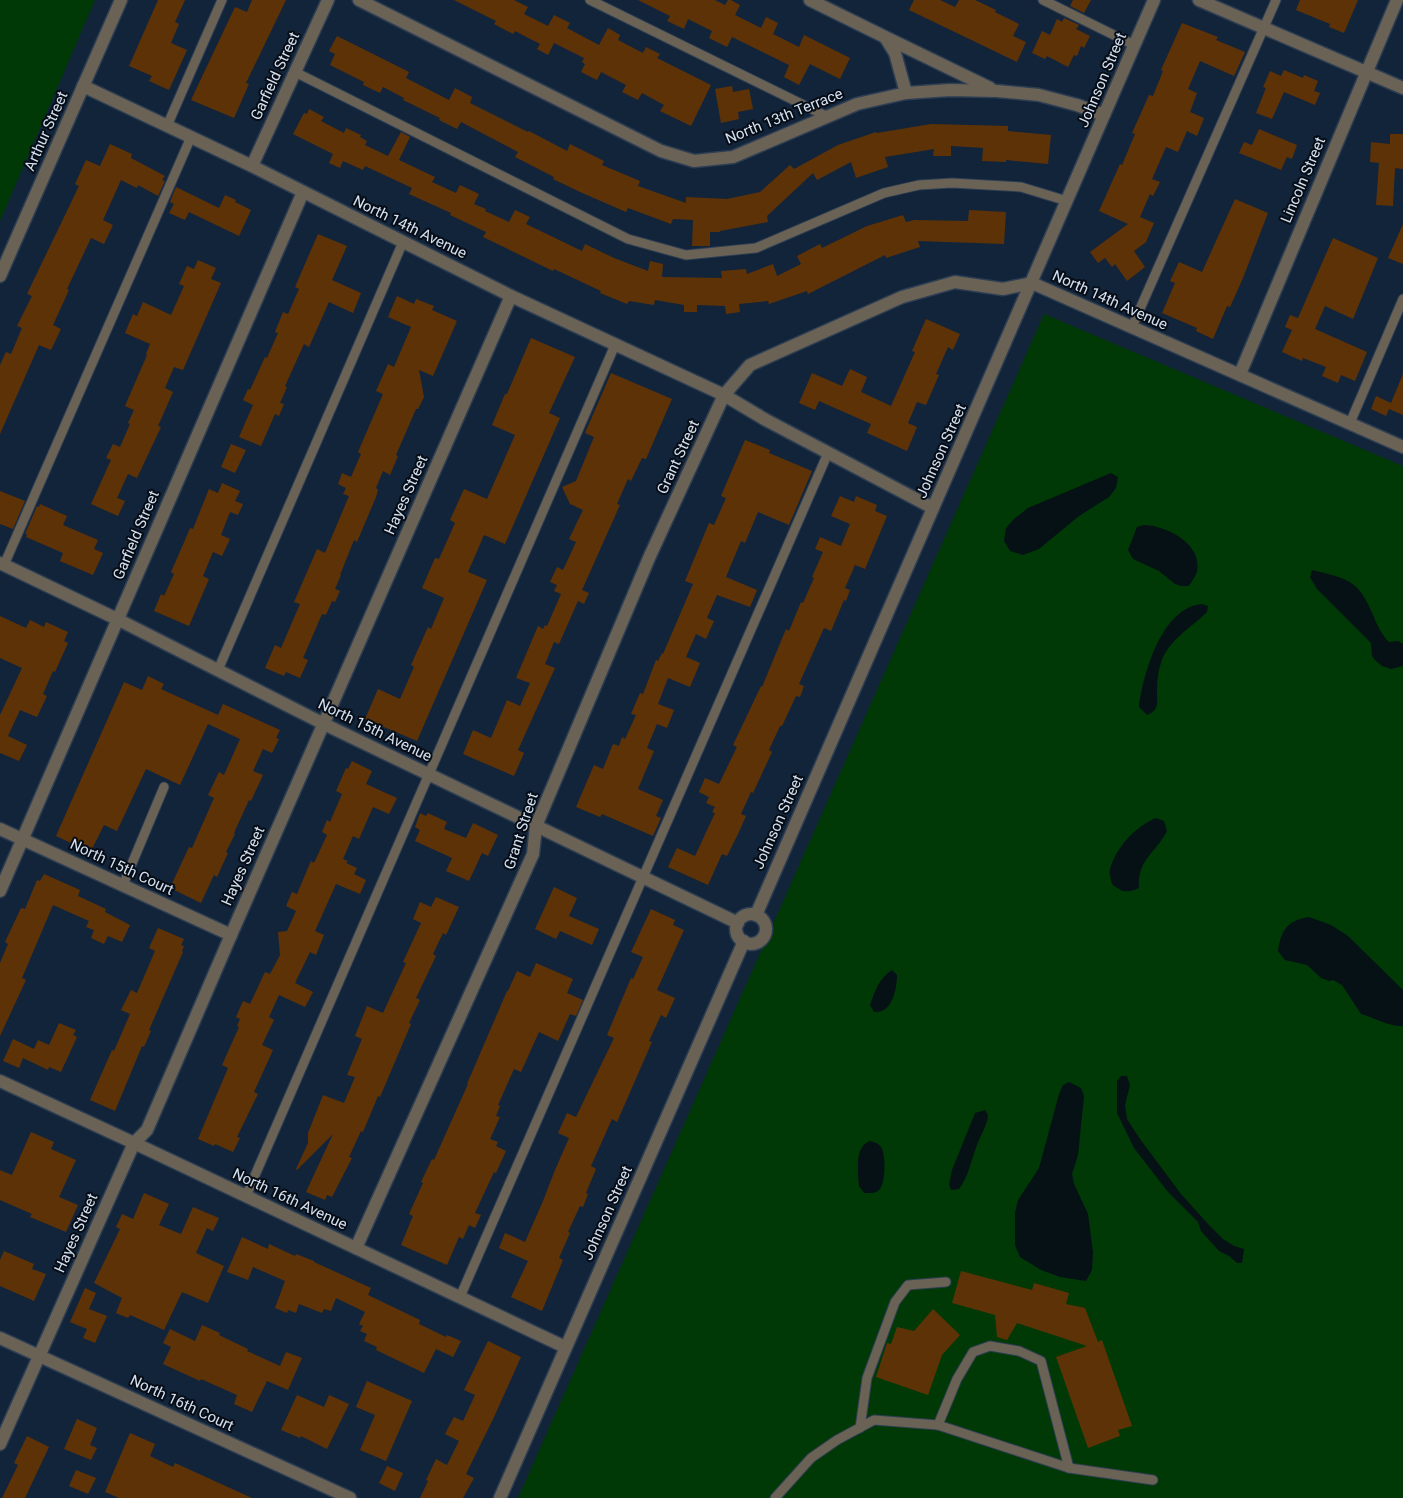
<svg xmlns="http://www.w3.org/2000/svg" width="1403" height="1498" viewBox="0 0 1403 1498" font-family="Roboto,sans-serif">
  <style>
    .green { fill: #003905 }
    .water { fill: #051114 }
    .building { fill: #5e3207 }
    .lines { fill: none; stroke-linecap: round; stroke-linejoin: round }
    .lane-casing { stroke: #2d3e53; stroke-width: 11 }
    .street-casing { stroke: #2d3e53; stroke-width: 15 }
    .lane { stroke: #6b6256; stroke-width: 9 }
    .street { stroke: #6b6256; stroke-width: 12 }
    .labels { text-anchor: middle; dominant-baseline: central; stroke-width: 4; stroke-linejoin: round; paint-order: stroke }
    .street-label { font-size: 15px; fill: #d5e1f0; stroke: #060d16 }
  </style>
  <rect width="100%" height="100%" fill="#12243a"/>
  <g class="green">
    <path d="M0 0H95L0 221Z"/>
    <path d="M1044 314 1403 466V1498H518Z"/>
  </g>
  <g class="water">
    <path d="M1111 473 1118 477 1116 488 1109 497 1079 516 1039 549 1023 555 1010 551 1004 541 1006 528 1014 519 1028 508Z"/>
    <path d="M1143 525C1166 525 1203 544 1197 572 1195 577 1192 581 1189 586H1181L1175 584 1159 571 1133 559 1128 550 1137 527Z"/>
    <path d="M1312 570C1348 579 1358 579 1373 615 1377 625 1381 634 1389 642L1398 641 1403 644V666L1391 669 1382 666 1375 660 1372 656 1371 643 1317 589 1310 577Z"/>
    <path d="M1202 604 1208 606 1207 612C1192 627 1167 641 1161 663 1158 671 1157 681 1157 690 1157 702 1160 710 1147 715L1139 707C1143 674 1162 607 1202 604Z"/>
    <path d="M1156 818 1164 821 1167 831C1156 853 1137 859 1139 888 1127 893 1122 893 1112 884 1111 880 1109 873 1110 869 1117 846 1135 827 1156 818Z"/>
    <path d="M1309 917 1331 925 1348 936 1403 990V1026C1389 1027 1375 1018 1361 1014L1342 985 1333 980 1329 981 1321 978 1307 965 1285 960 1278 951C1281 930 1288 920 1309 917Z"/>
    <path d="M892 970 897 975C897 989 892 1014 874 1012L870 1005C875 991 879 978 892 970Z"/>
    <path d="M1121 1076H1127L1130 1085 1125 1105 1127 1119 1140 1139 1181 1194 1208 1224 1223 1239 1234 1246 1244 1249 1242 1263H1237L1229 1256 1219 1251 1201 1231 1198 1222 1168 1192 1134 1148 1117 1113V1081Z"/>
    <path d="M1069 1082 1081 1088 1084 1096 1078 1155 1072 1174 1074 1184 1088 1214 1093 1252 1092 1270 1086 1281 1060 1277 1041 1270 1020 1257 1015 1245V1213L1018 1200 1039 1168 1059 1094 1063 1085Z"/>
    <path d="M985 1110 988 1115C987 1126 981 1134 977 1145 971 1160 969 1176 959 1189L951 1190 949 1184 952 1170 975 1113Z"/>
    <path d="M870 1141C874 1142 878 1143 881 1147 886 1154 886 1183 879 1190 875 1194 870 1193 864 1193L859 1186C858 1171 854 1147 870 1141Z"/>
  </g>
  <g class="building">
    <path d="M158 0H185L175 22 179 24 171 43 187 50 169 90 149 81 152 76 129 66Z"/>
    <path d="M252 0H286L246 83 249 84 234 118 191 100 235 7 247 12Z"/>
    <path d="M454 0H514L528 7 524 14 548 26 554 15 570 23 567 28 599 45 608 28 620 35 618 40 643 53 646 47 660 54 657 58 711 85 691 126 660 111 664 105 642 93 638 100 622 92 626 85 601 72 597 80 581 72 585 64 582 62 584 58 554 43 548 55 537 49 540 44 515 31 513 34 494 24 496 21Z"/>
    <path d="M638 0H715L725 5 728 0H731L740 5 735 15 761 28 766 17 778 23 773 34 799 47 804 35 850 58 840 79 810 64 799 85 784 77 789 65 732 37 727 47 709 38 712 31 688 19 684 29 667 21 670 16Z"/>
    <path d="M914 0H940L955 7 959 0H975L996 10 995 12 1019 24 1013 36 1026 42 1017 62 909 10Z"/>
    <path d="M1073 0H1091L1084 13 1070 6Z"/>
    <path d="M1300 0H1358L1344 33 1329 27 1330 24 1296 10Z"/>
    <path d="M1064 18 1079 25 1076 29 1090 36 1084 48 1081 46 1077 56 1074 55 1068 67 1047 56 1045 59 1032 53 1042 31 1050 35 1057 19 1062 22Z"/>
    <path d="M1182 23 1218 37 1216 40 1245 52 1234 76 1200 61 1188 89 1197 93 1190 112 1204 118 1197 136 1187 131 1178 152 1166 147 1152 179 1160 182 1153 196 1150 194 1140 217 1154 223 1146 242 1134 251 1145 267 1127 281 1115 264 1112 267 1105 258 1098 263 1090 252 1128 224 1099 211 1120 164 1122 165 1135 134 1132 133 1149 95 1153 96 1163 71 1161 70Z"/>
    <path d="M337 36 409 72 406 78 449 100 455 88 472 97 470 103 528 132 529 131 567 151 570 144 604 161 602 165 640 181 638 186 686 203V197L727 199 760 192 790 165 794 169 838 145 876 132 877 133 931 124 1008 126V131L1051 135 1048 164 1006 160V162L982 161 983 148 951 146V156H933L934 149 885 157 888 167 856 178 851 162 817 180 813 173 767 216 768 222 720 231V232H710V246H692L693 220 673 219 671 224 628 208 626 212 580 192 553 179 554 177 515 157 518 152 461 122 457 129 439 120 440 118 403 100 404 98 383 87 380 93 363 85 364 82 330 65 335 54 329 51Z"/>
    <path d="M1284 70 1303 78 1304 75 1318 81 1314 91 1320 93 1315 105 1284 92 1272 119 1256 113 1266 88 1263 87 1270 71 1281 76Z"/>
    <path d="M732 86 733 92 749 89 753 109 738 112 739 119 721 123 715 89Z"/>
    <path d="M309 109 324 117 321 121 344 133 346 128 361 135 360 137 367 141 365 145 388 156 401 132 410 137 399 160 435 177 432 182 456 193 460 185 479 194 474 204 486 209 485 211 509 222 515 210 530 217 526 224 582 251 585 244 614 258 648 271 650 261 663 264 662 277 722 278 721 271 746 269 747 274 773 264 777 276 801 264 797 256 820 244 822 248 867 226 903 215 906 222 914 220 968 221 969 210 1006 212 1004 244 918 241 920 247 886 258 885 255 808 294 807 291 769 304 768 301 739 304 740 312 726 314 725 306 697 305V312H684V305L655 300 654 305 629 301 627 304 600 293 601 291 554 269 553 271 483 237 486 232 450 215 451 213 409 194 412 188 365 166 363 170 343 161 340 168 329 163 333 154 293 134 304 113 307 114Z"/>
    <path d="M1259 129 1297 145 1292 159 1287 157 1281 170 1239 153 1244 142 1252 145Z"/>
    <path d="M1390 134H1403V169L1395 168 1393 206 1376 205 1379 163 1370 162 1371 142 1390 144Z"/>
    <path d="M110 144 132 154 131 158 165 176 162 180 165 181 158 196 138 185 137 188 121 180 103 220 113 225 104 244 91 238 67 289 69 290 53 325 61 329 51 350 39 345 0 434V365L6 352 11 354 22 328 17 326 32 296 27 294 79 186 75 184 86 160 100 166Z"/>
    <path d="M176 187 219 208 225 195 236 200 235 202 251 210 239 236 189 212 185 220 169 213 174 204 170 202Z"/>
    <path d="M1235 199 1268 213 1243 278 1230 307 1227 306 1213 339 1196 331 1197 328 1162 313 1175 283 1170 281 1179 262 1202 272Z"/>
    <path d="M1403 224V264L1388 258Z"/>
    <path d="M318 234 347 246 332 280 361 293 353 313 329 302 309 347 304 344 285 386 287 387 280 403 284 404 279 416 275 414 261 446 239 437 253 405 243 400 248 389 250 390 265 357 267 358 278 333 275 332 283 312 288 314 299 289 295 287Z"/>
    <path d="M1333 238 1378 258 1353 319 1325 306 1315 329 1367 352 1355 381 1341 375 1338 383 1322 376 1326 367 1303 358 1302 361 1282 352 1292 330 1285 327 1290 315 1298 318Z"/>
    <path d="M198 260 216 268 211 279 221 283 183 370 174 367 165 388 173 392 158 426 161 427 137 478 128 474 117 498 125 501 118 516 91 504 111 460 106 458 113 444 120 447 130 424 128 423 134 410 125 406 147 355 146 354 150 344 125 333 133 314 137 316 143 302 171 315 184 286 179 284 187 266 194 269Z"/>
    <path d="M397 296 414 304 416 299 434 306 432 310 457 321 433 376 419 370 424 397 418 409H416L396 455 398 456 390 475 383 471 376 488 378 490 376 497 357 542 354 540 340 575H341L335 589 340 591 335 602 332 601 326 615 322 614 303 658 308 660 300 678 286 672 284 676 265 668 275 645 281 648 300 604 294 602 317 549 325 553 349 496 343 494 346 488 338 484 342 473 351 477 361 454 358 452 383 394 376 391 388 364 394 367 411 327 388 317Z"/>
    <path d="M926 319 960 334 953 350 948 347 936 374 939 375 926 405 917 402 908 423 917 427 907 451 867 433 871 424 819 401 815 410 799 403 812 373 842 386 850 369 867 377 861 392 891 406 915 352 912 351Z"/>
    <path d="M531 338 575 357 549 413 560 418 505 544 484 535 468 572 487 580 417 741 365 719 378 689 400 699 414 667 411 665 428 627 431 629 444 598 422 588 435 558 439 559 455 523 450 520 464 489 487 499 515 435 492 425 505 394H507Z"/>
    <path d="M611 373 672 399 646 459 642 458 631 481 628 479 617 504 620 505 582 590 589 593 584 604 578 601 559 644 554 642 545 664 555 668 518 750 524 753 514 776 463 754 473 730 491 738 507 700 520 706 530 683 516 678 538 626 543 629 545 625 547 626 561 594 554 591 557 585 550 582 557 567 563 570 576 542 569 539 583 510 570 504 562 487 576 481 594 437 585 433Z"/>
    <path d="M1403 374V415L1389 409 1386 416 1371 409 1376 396 1391 403Z"/>
    <path d="M745 440 770 450 769 453 812 471 789 525 758 512 745 543 741 541 726 577 757 590 750 607 717 595 707 618 714 621 706 639 696 634 686 657 700 663 690 687 668 678 658 704 674 710 667 728 657 724 647 748 654 751 638 789 663 800 656 816 661 818 653 836 602 814 600 817 576 807 594 765 603 769 613 744 619 746 622 737 625 739 636 715 631 714 640 693 643 694 656 660 658 661 662 653 663 654 693 584 685 581 709 523 714 525 726 498 721 496Z"/>
    <path d="M231 444 246 450 235 473 221 467Z"/>
    <path d="M222 483 240 491 235 501 243 504 238 515 230 512 221 535 230 539 222 556 213 552 203 576 209 579 189 626 154 611 161 594 164 596 174 574 171 572 185 540 190 528 193 529 209 489 218 493Z"/>
    <path d="M0 491 25 501 13 529 0 524Z"/>
    <path d="M840 496 854 502 856 496 877 505 875 511 887 516 865 569 855 565 845 588 850 590 846 601 844 600 831 631 824 628 799 684 804 686 800 697 796 696 782 726H780L769 750 772 752 753 793 751 792 741 814 746 816 738 834 727 856 722 854 708 885 668 867 677 848 695 856 715 813 712 812 715 807 706 803 709 797 699 792 705 778 719 784 737 747 733 745 761 686 762 687 786 629 789 631 801 602 803 603 814 578 812 577 823 552 815 549 820 537 841 546 850 524 831 516Z"/>
    <path d="M40 504 67 516 63 525 98 540 94 549 103 553 93 575 60 561 63 553 26 537 27 534H25L37 506 39 507Z"/>
    <path d="M0 616 26 628 30 620 44 627 46 622 68 632 64 641 68 643 55 672 53 671 43 694 47 696 37 717 20 710 8 736 27 745 19 761 0 753V715L22 668 0 658Z"/>
    <path d="M148 676 164 684 161 689 218 715 223 704 280 730 276 738 279 739 272 753 263 749 253 771 263 775 251 801 249 800 234 833 235 834 226 852 228 853 217 877 214 875 201 903 170 888 189 847 192 848 214 798 208 795 219 772 224 775 240 739 208 724 180 785 146 769 117 831 104 825 92 849 77 842 75 845 56 836 124 682 142 690Z"/>
    <path d="M352 761 372 771 366 784 397 798 389 814 373 807 359 839 353 836 343 859 348 861 346 863 357 868 354 874 366 880 360 894 336 884 315 931 324 935 316 955 310 952 295 983 313 992 305 1007 279 995 269 1017 274 1020 262 1045 273 1050 254 1092 258 1094 237 1137 240 1138 233 1152 215 1144 214 1146 198 1139 228 1068 222 1065 239 1027 237 1026 240 1019 236 1017 243 1001 250 1004 265 972 270 974 280 955 278 932 287 931 296 911 286 906 292 892 297 894 311 861 314 863 327 835 322 832 327 820 330 822 342 794 336 791 346 768 348 769Z"/>
    <path d="M420 813 426 816 428 813 447 822 444 829 466 838 473 823 498 835 488 856 482 853 469 881 446 871 452 858 415 841 420 830 415 827Z"/>
    <path d="M44 874 80 890 78 896 106 909 105 912 130 925 122 942 108 936 104 944 91 938 94 930 86 927 89 921 53 905 22 978 26 980 0 1036V963L8 944 5 942 21 908 25 909 37 880 40 881Z"/>
    <path d="M554 887 577 898 569 916 599 929 592 945 560 931 556 939 535 929Z"/>
    <path d="M436 897 459 907 446 935 443 933 433 954 436 956 416 998 420 1000 409 1023 411 1024 380 1097 378 1096 363 1132 361 1131 349 1157 352 1158 332 1197 327 1195 325 1200 306 1192 333 1134 297 1170 296 1169 308 1143V1133L323 1095 344 1103 355 1077 347 1075 362 1039 355 1036 367 1006 383 1013 406 963 403 962 421 923 413 919 420 902 431 907Z"/>
    <path d="M651 909 675 920 673 925 684 930 657 990 675 998 666 1018 661 1015 649 1041 652 1042 617 1122 612 1119 591 1166 596 1169 586 1193 588 1194 583 1207 580 1206 568 1232 570 1233 559 1258 563 1260 542 1311 511 1297 528 1261 499 1248 505 1233 525 1242 543 1201 555 1170 569 1138 558 1133 567 1113 576 1117 614 1038 607 1035 631 978 633 979 643 957 631 952Z"/>
    <path d="M158 928 184 939 181 945 184 946 182 951 183 952 149 1030 151 1031 144 1047 142 1046 115 1111 90 1100 112 1050 114 1051 130 1014 121 1010 131 990 137 993 155 951 149 948Z"/>
    <path d="M536 963 573 979 567 993 583 1000 576 1016 570 1014 558 1041 539 1032 521 1072 514 1069 498 1105 500 1106 496 1116 500 1117 490 1139 498 1142 496 1146 506 1151 496 1173 494 1172 475 1213 481 1215 475 1228 469 1225 463 1239 459 1237 447 1265 401 1245 413 1216 409 1214 423 1183 421 1182 432 1159 434 1160 468 1084H467L507 991H508L517 971 530 977Z"/>
    <path d="M59 1023 76 1030 73 1035 77 1037 61 1072 49 1067 48 1070 23 1058 19 1068 3 1061 13 1039 34 1049 38 1040 49 1045Z"/>
    <path d="M31 1132 54 1142 51 1149 76 1160 59 1197 78 1205 66 1232 30 1217 32 1214 0 1200V1170L12 1175Z"/>
    <path d="M144 1193 169 1204 159 1225 181 1234 193 1207 219 1218 213 1231 207 1228 196 1253 224 1266 208 1303 182 1292 164 1330 130 1315 128 1318 116 1313 122 1298 94 1283 120 1229 116 1227 122 1214 133 1219Z"/>
    <path d="M242 1237 268 1249 269 1244 295 1256 296 1254 314 1261V1262L371 1288 368 1295 420 1320 419 1324 446 1337 447 1335 461 1341 453 1357 436 1349 424 1373 376 1350 377 1347 364 1341 367 1334 360 1331 363 1326 359 1324 365 1312 336 1298 331 1311 324 1309 322 1313 299 1304 296 1313 288 1310 287 1313 275 1308 285 1281 253 1267 248 1280 227 1272Z"/>
    <path d="M4 1251 34 1264 32 1269 46 1274 34 1301 0 1286V1260Z"/>
    <path d="M961 1271 1032 1290 1034 1283 1069 1293 1066 1304 1085 1308 1098 1342 1102 1340 1132 1426 1118 1430 1120 1436 1088 1448 1056 1357 1087 1346 1017 1323 1007 1340 997 1337 995 1315 952 1303Z"/>
    <path d="M85 1288 96 1293 89 1309 107 1316 95 1343 83 1338 87 1329 70 1322Z"/>
    <path d="M933 1309 960 1335 942 1355 928 1395 876 1377 887 1343 891 1344 897 1327 914 1331Z"/>
    <path d="M202 1325 220 1333 219 1335 248 1349 247 1351 280 1366 286 1352 302 1358 288 1390 267 1381 252 1412 234 1404 237 1395 201 1379 200 1381 163 1364 171 1347 163 1343 170 1329 195 1341Z"/>
    <path d="M488 1341 521 1357 494 1417 466 1474 474 1478 463 1498H420L428 1481 426 1480 436 1459 447 1465 459 1441 445 1434 454 1417 463 1421 475 1395 464 1390Z"/>
    <path d="M367 1381 412 1401 386 1461 360 1450 375 1415 356 1407Z"/>
    <path d="M297 1395 324 1407 329 1395 349 1404 327 1449 301 1436 300 1438 281 1430Z"/>
    <path d="M77 1419 97 1428 90 1445 97 1448 91 1460 64 1449Z"/>
    <path d="M130 1433 155 1444 150 1456 173 1467 175 1463 252 1498H119L105 1492Z"/>
    <path d="M27 1436 49 1447 25 1498H2L18 1465 14 1463Z"/>
    <path d="M387 1466 403 1473 395 1491 379 1483Z"/>
    <path d="M76 1470 96 1478 88 1494 69 1486Z"/>
  </g>
  <g class="lines">
    <defs>
      <g id="lane">
        <path d="M590 0 826 116"/>
        <path d="M1043 0 1134 45"/>
        <path d="M295 72 628 239 686 255 756 248 884 193 919 185 952 183 1021 187 1067 201"/>
        <path d="M167 126 222 0"/>
        <path d="M1132 327 1276 0"/>
        <path d="M1350 423 1403 299"/>
        <path d="M4 565 191 137"/>
        <path d="M218 670 403 242"/>
        <path d="M123 885 164 787"/>
        <path d="M246 1196 615 345"/>
        <path d="M460 1297 828 453"/>
        <path d="M938 1425 957 1379 973 1352 990 1346 1019 1351 1041 1361 1069 1468"/>
        <path d="M860 1428 867 1378 895 1302 908 1285 946 1282"/>
        <path d="M775 1498 811 1458 837 1440 874 1420 938 1425 1069 1468 1153 1480"/>
      </g>
      <g id="street">
        <path d="M359 0 661 151 694 161 733 157 857 104 906 93 950 90 997 91 1039 95 1077 105 1104 115"/>
        <path d="M810 0 885 37 895 53 906 93"/>
        <path d="M1199 0 1403 88"/>
        <path d="M887 38 990 88"/>
        <path d="M83 86 252 166 511 296 724 395 766 420 933 508"/>
        <path d="M252 166 328 0"/>
        <path d="M0 276 121 0"/>
        <path d="M1240 374 1397 0"/>
        <path d="M0 563 117 619 324 724 738 923"/>
        <path d="M0 829 231 935"/>
        <path d="M0 891 303 192"/>
        <circle cx="751" cy="929" r="15"/>
        <path d="M756 915 1154 0"/>
        <path d="M0 1081 134 1143 565 1347"/>
        <path d="M356 1248 533 854 536 826 649 558 724 395 750 365 902 297 955 282 1003 289 1032 283 1403 447"/>
        <path d="M0 1338 350 1498"/>
        <path d="M0 1444 134 1143 147 1130 231 935 511 296"/>
        <path d="M500 1498 744 941"/>
      </g>
    </defs>
    <use href="#lane" class="lane-casing"/>
    <use href="#street" class="street-casing"/>
    <use href="#lane" class="lane"/>
    <use href="#street" class="street"/>
  </g>
  <g class="labels">
    <g class="street-label">
      <text transform="translate(275 76) rotate(-65)">Garfield Street</text>
      <text transform="translate(1102 80) rotate(-67)">Johnson Street</text>
      <text transform="translate(784 116) rotate(-22)">North 13th Terrace</text>
      <text transform="translate(46 131) rotate(-66)">Arthur Street</text>
      <text transform="translate(1303 180) rotate(-67)">Lincoln Street</text>
      <text transform="translate(410 227) rotate(26)">North 14th Avenue</text>
      <text transform="translate(1110 300) rotate(24)">North 14th Avenue</text>
      <text transform="translate(941 451) rotate(-66)">Johnson Street</text>
      <text transform="translate(678 457) rotate(-65)">Grant Street</text>
      <text transform="translate(406 495) rotate(-66)">Hayes Street</text>
      <text transform="translate(136 535) rotate(-67)">Garfield Street</text>
      <text transform="translate(375 730) rotate(26)">North 15th Avenue</text>
      <text transform="translate(778 822) rotate(-66)">Johnson Street</text>
      <text transform="translate(521 831) rotate(-72)">Grant Street</text>
      <text transform="translate(243 866) rotate(-66)">Hayes Street</text>
      <text transform="translate(122 867) rotate(25)">North 15th Court</text>
      <text transform="translate(290 1199) rotate(25)">North 16th Avenue</text>
      <text transform="translate(607 1213) rotate(-66)">Johnson Street</text>
      <text transform="translate(76 1233) rotate(-66)">Hayes Street</text>
      <text transform="translate(182 1403) rotate(25)">North 16th Court</text>
    </g>
  </g>
</svg>
